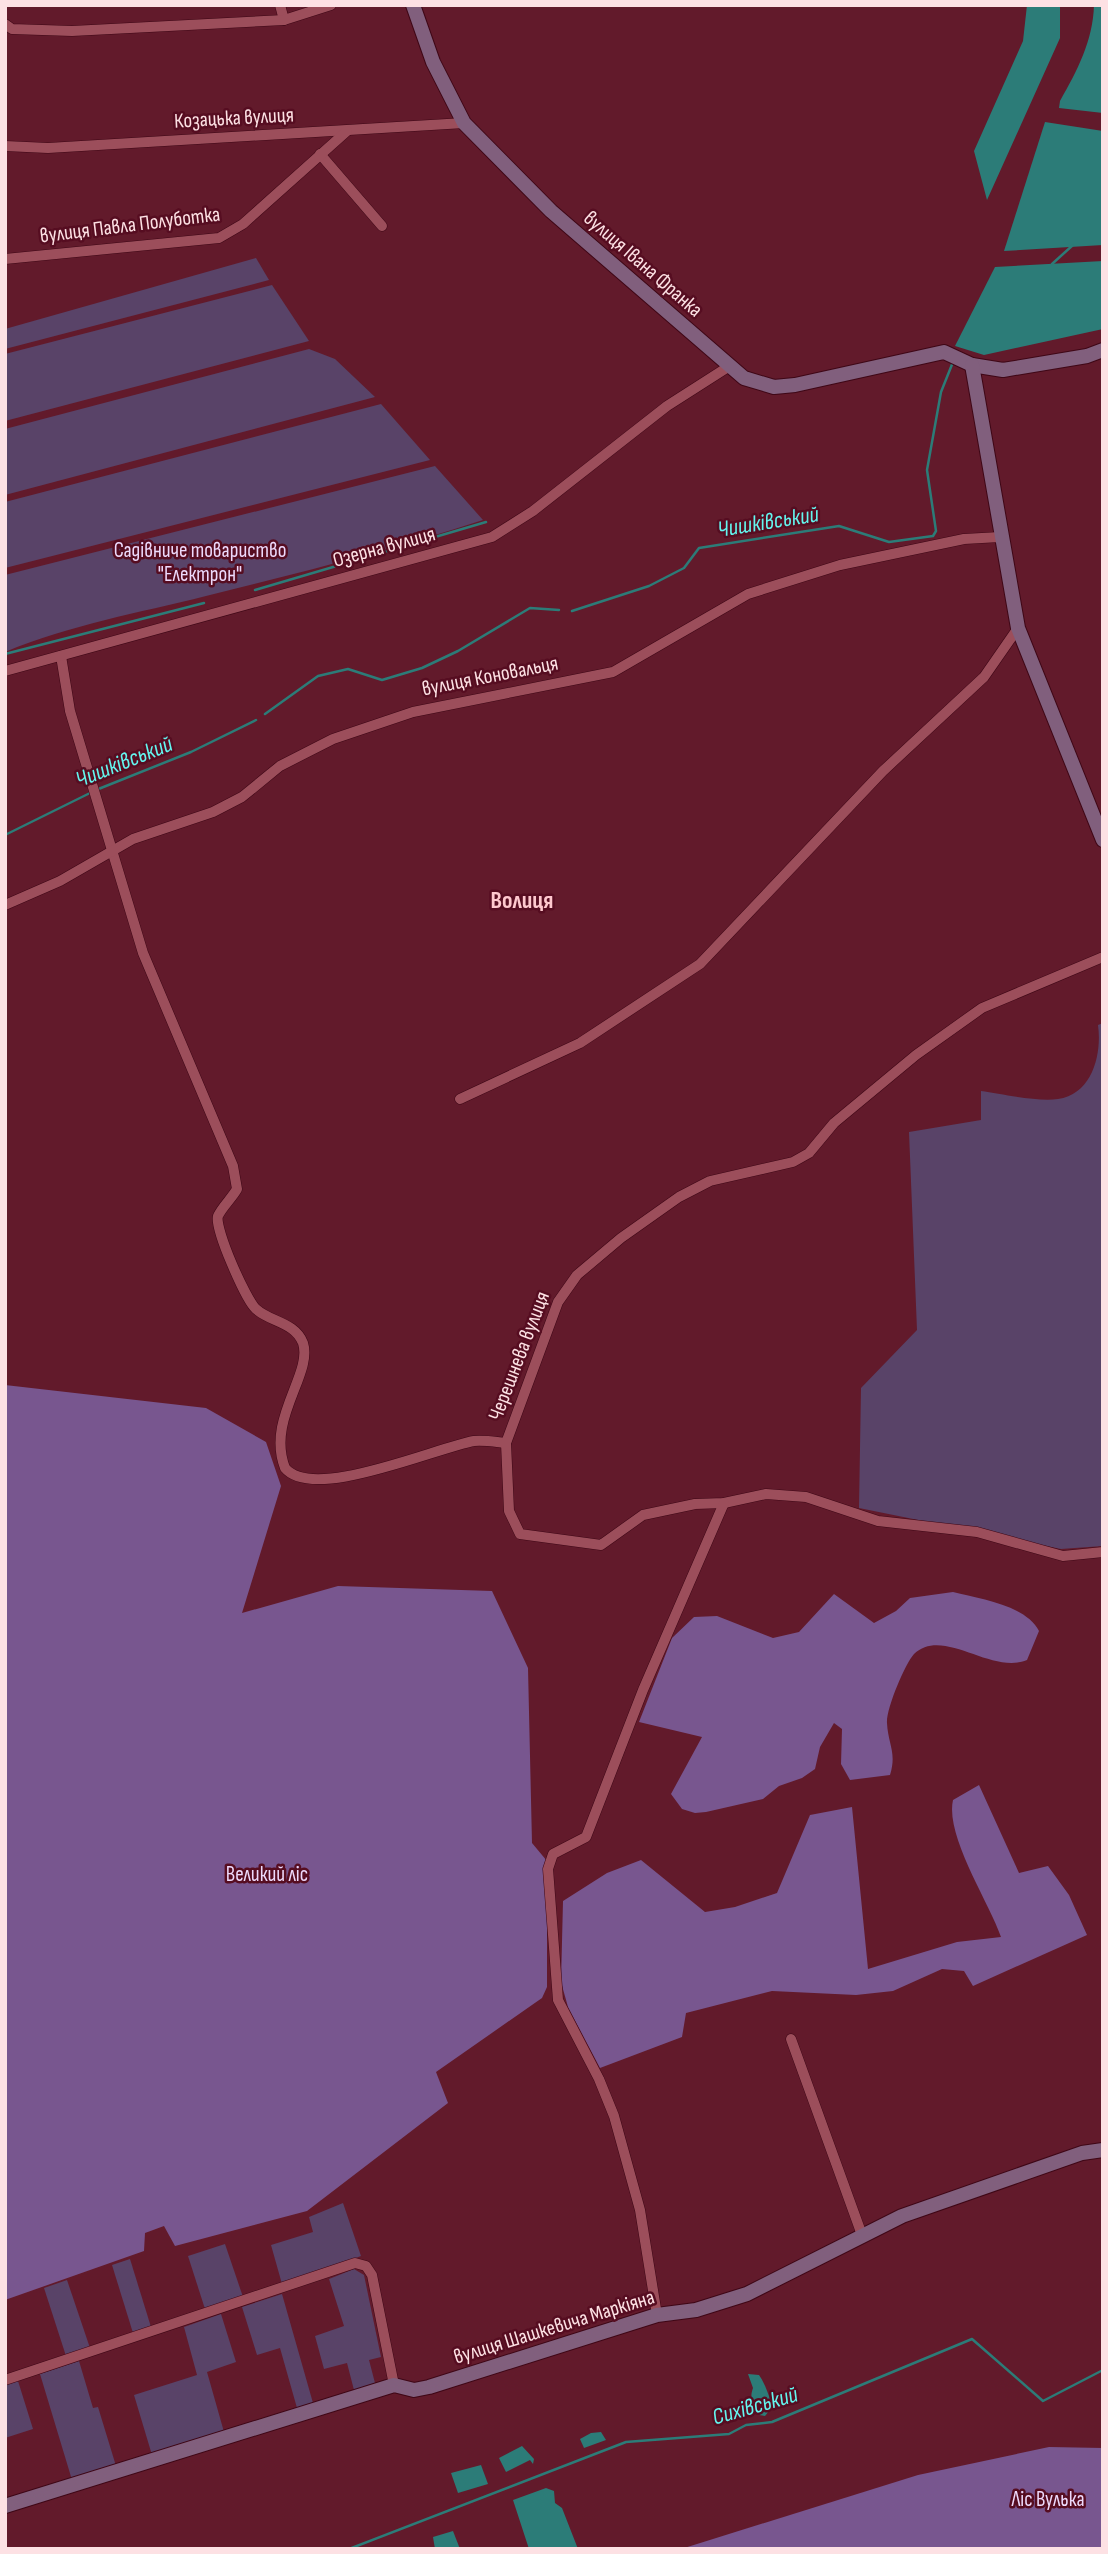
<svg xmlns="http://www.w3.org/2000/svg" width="1108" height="2554" viewBox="0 0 1108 2554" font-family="'Sofia Sans Condensed',sans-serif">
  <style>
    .green { fill: #594368 }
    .forest { fill: #78568f }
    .water { fill: #2c7c78 }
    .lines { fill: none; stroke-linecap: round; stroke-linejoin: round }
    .stream { stroke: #2c7c78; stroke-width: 2.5 }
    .street-casing { stroke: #3e0716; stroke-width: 11 }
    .secondary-casing { stroke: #3e0716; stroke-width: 16 }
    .street { stroke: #9c4e5b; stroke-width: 10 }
    .secondary { stroke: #815f7d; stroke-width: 14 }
    .labels { text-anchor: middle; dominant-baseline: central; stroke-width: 5; stroke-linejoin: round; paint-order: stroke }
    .street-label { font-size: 21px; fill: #fde1e4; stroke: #560d21 }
    .park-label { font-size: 21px; fill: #eddafc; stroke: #560d21 }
    .water-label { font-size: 23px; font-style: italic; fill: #64f6ef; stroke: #560d21 }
    .quarter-label { font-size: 24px; font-weight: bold; fill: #fec8ce; stroke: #560d21 }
  </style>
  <rect width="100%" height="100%" fill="#621a2b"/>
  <g class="green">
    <path d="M256 258 269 280 5 349V329Z"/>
    <path d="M272 285 309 341 5 421V354Z"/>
    <path d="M309 349 335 359 375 397 5 495V429Z"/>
    <path d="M381 404 430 460 5 568V502Z"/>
    <path d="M435 466 483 520C392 550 298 573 206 596 138 613 70 625 5 652V575Z"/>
    <path d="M1103 1023V1546L1061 1549 859 1508 861 1388 917 1330 909 1132 981 1120V1091C1002 1094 1038 1102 1058 1099 1093 1094 1102 1053 1098 1025Z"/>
    <path d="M343 2203 361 2256 282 2284 271 2245 313 2232 309 2217Z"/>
    <path d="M225 2244 243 2297 205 2309 188 2256Z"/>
    <path d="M130 2259 151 2327 133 2333 112 2265Z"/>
    <path d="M354 2269 364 2275 381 2357 369 2360 375 2383 354 2390 347 2363 324 2369 315 2336 344 2326 329 2279Z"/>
    <path d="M67 2280 90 2348 66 2356 44 2288Z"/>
    <path d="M282 2294 313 2403 297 2408 280 2348 257 2355 242 2307Z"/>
    <path d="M221 2314 236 2362 207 2372 224 2432 152 2455 134 2395 197 2375 184 2327Z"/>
    <path d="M79 2361 93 2408 98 2407 116 2466 72 2480 40 2374Z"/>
    <path d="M18 2381 33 2429 5 2438V2385Z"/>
  </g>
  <g class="forest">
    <path d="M5 1385 206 1408 266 1442 281 1486 242 1613 338 1586 492 1591 528 1668 532 1843 547 1861V1987L542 1998 436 2072 448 2103 307 2211 175 2246 164 2226 145 2233 144 2251 5 2300Z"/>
    <path d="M953 1592C980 1599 1026 1605 1039 1631L1027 1660C991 1675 943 1626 914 1654 905 1664 886 1709 887 1723 888 1744 897 1753 890 1775L850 1780 841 1764 842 1729 834 1723 820 1747 815 1769 802 1778 779 1786 763 1799 706 1812 695 1813 682 1809 671 1794 702 1737 639 1722 672 1638 694 1617 717 1616 773 1638 799 1632 834 1594 874 1623 896 1611 910 1598Z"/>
    <path d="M979 1785 1019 1873 1048 1866 1069 1895 1087 1935 973 1986 964 1971 942 1969 893 1991 856 1995 772 1991 686 2013 682 2037 600 2068 568 2007 561 1982 563 1901 607 1873 641 1860 705 1912 735 1907 777 1893 810 1815 852 1807 868 1969 957 1942 1001 1937C989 1902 945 1836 953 1800Z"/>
    <path d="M1049 2447 1103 2448V2549H681L918 2475Z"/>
  </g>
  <g class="water">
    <path d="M1027 5H1060V38L987 200 974 151 1023 41Z"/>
    <path d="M1094 5H1103V113L1059 108 1060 101C1077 71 1093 41 1094 5Z"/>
    <path d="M1045 122 1103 131V245L1004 251Z"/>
    <path d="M1103 261V329L984 355 955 346 995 267Z"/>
    <path d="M748 2374 759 2375C766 2385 768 2395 773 2406L765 2416 759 2415C753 2405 749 2399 753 2388Z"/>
    <path d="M601 2432 606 2440 584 2448 580 2439 591 2433Z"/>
    <path d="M522 2446 534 2459 533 2464 530 2460 506 2472 499 2458Z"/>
    <path d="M481 2465 488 2484 458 2493 451 2473Z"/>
    <path d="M546 2488 554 2491 555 2503 562 2508 578 2549H529L513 2500Z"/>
    <path d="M453 2531 460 2549H435L433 2537Z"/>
  </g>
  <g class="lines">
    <g class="stream">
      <path d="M1052 264 1073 245"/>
      <path d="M255 590 486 522"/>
      <path d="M572 611 649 586 684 568 699 548 839 526 889 542 933 536 936 531 927 470 941 392 953 362"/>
      <path d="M5 654 204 603"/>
      <path d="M265 714 318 676 348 669 382 680 422 668 458 651 530 608 559 610"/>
      <path d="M96 790 191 752 256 720"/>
      <path d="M5 835 90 793"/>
      <path d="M349 2549 626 2442 729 2434 746 2425 772 2422 972 2339 1043 2401 1103 2370"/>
    </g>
    <defs>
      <g id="street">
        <path d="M280 5 284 20"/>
        <path d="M5 24 12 29 72 31 284 20 331 5"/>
        <path d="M5 146 48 148 464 123"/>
        <path d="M320 154 382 226"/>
        <path d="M5 259 219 238 243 224 347 131"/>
        <path d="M61 656 70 711 143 953 233 1166 237 1189C232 1198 222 1207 218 1216 214 1228 246 1300 256 1309 270 1322 295 1322 303 1343 313 1374 266 1419 285 1468 313 1502 435 1448 474 1441 484 1440 496 1442 506 1443"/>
        <path d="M5 671 492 537 533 511 667 406 728 367"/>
        <path d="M5 905 60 881 133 839 213 812 242 797 280 766 333 739 413 712 613 672 748 594 840 565 964 539 1000 537"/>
        <path d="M1103 957 982 1008 916 1055 834 1123 809 1153 793 1162 710 1181 679 1197 621 1238 577 1275 558 1302 506 1443 509 1511 520 1534 601 1545 643 1515 695 1504 724 1503 766 1494 806 1497 878 1521 977 1532 1063 1556 1103 1552"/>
        <path d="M460 1099 580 1043 700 964 883 771 984 677 1018 628"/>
        <path d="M791 2039 862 2235"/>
        <path d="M657 2315 640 2210 614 2116 599 2079 558 2000 548 1869 553 1854 586 1837 643 1690 724 1503"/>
        <path d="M5 2380 355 2263 366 2266 372 2275 394 2385"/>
      </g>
      <g id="secondary">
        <path d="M413 5 433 62 464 123 551 211 744 378 774 387 795 385 944 352 972 365 1003 370 1087 356 1103 350"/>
        <path d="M972 365 1018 628 1103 840"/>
        <path d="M5 2506 394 2385 414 2390 429 2387 657 2315 696 2310 747 2294 902 2216 1082 2153 1103 2150"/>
      </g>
    </defs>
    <use href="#street" class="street-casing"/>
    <use href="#secondary" class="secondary-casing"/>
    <use href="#street" class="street"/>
    <use href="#secondary" class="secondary"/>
  </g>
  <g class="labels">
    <g class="street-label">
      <text transform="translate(234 118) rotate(-3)">Козацька вулиця</text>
      <text transform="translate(130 225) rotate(-7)">вулиця Павла Полуботка</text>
      <text transform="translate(643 264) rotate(41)">вулиця Івана Франка</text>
      <text transform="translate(384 547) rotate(-15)">Озерна вулиця</text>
      <text transform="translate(490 676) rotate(-11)">вулиця Коновальця</text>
      <text transform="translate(519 1356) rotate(-69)">Черешнева вулиця</text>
      <text transform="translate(554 2327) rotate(-17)">вулиця Шашкевича Маркіяна</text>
    </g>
    <g class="park-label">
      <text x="200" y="550">Садівниче товариство<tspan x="200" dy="24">"Електрон"</tspan></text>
      <text x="267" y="1874">Великий ліс</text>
      <text x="1048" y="2499">Ліс Вулька</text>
    </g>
    <g class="water-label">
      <text transform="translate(768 522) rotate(-9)">Чишківський</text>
      <text transform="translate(124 762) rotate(-22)">Чишківський</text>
      <text transform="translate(755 2406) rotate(-16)">Сихівський</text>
    </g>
    <g class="quarter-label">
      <text x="522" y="900">Волиця</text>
    </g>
  </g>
  <rect width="1108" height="2554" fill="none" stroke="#fde1e4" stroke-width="14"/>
</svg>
